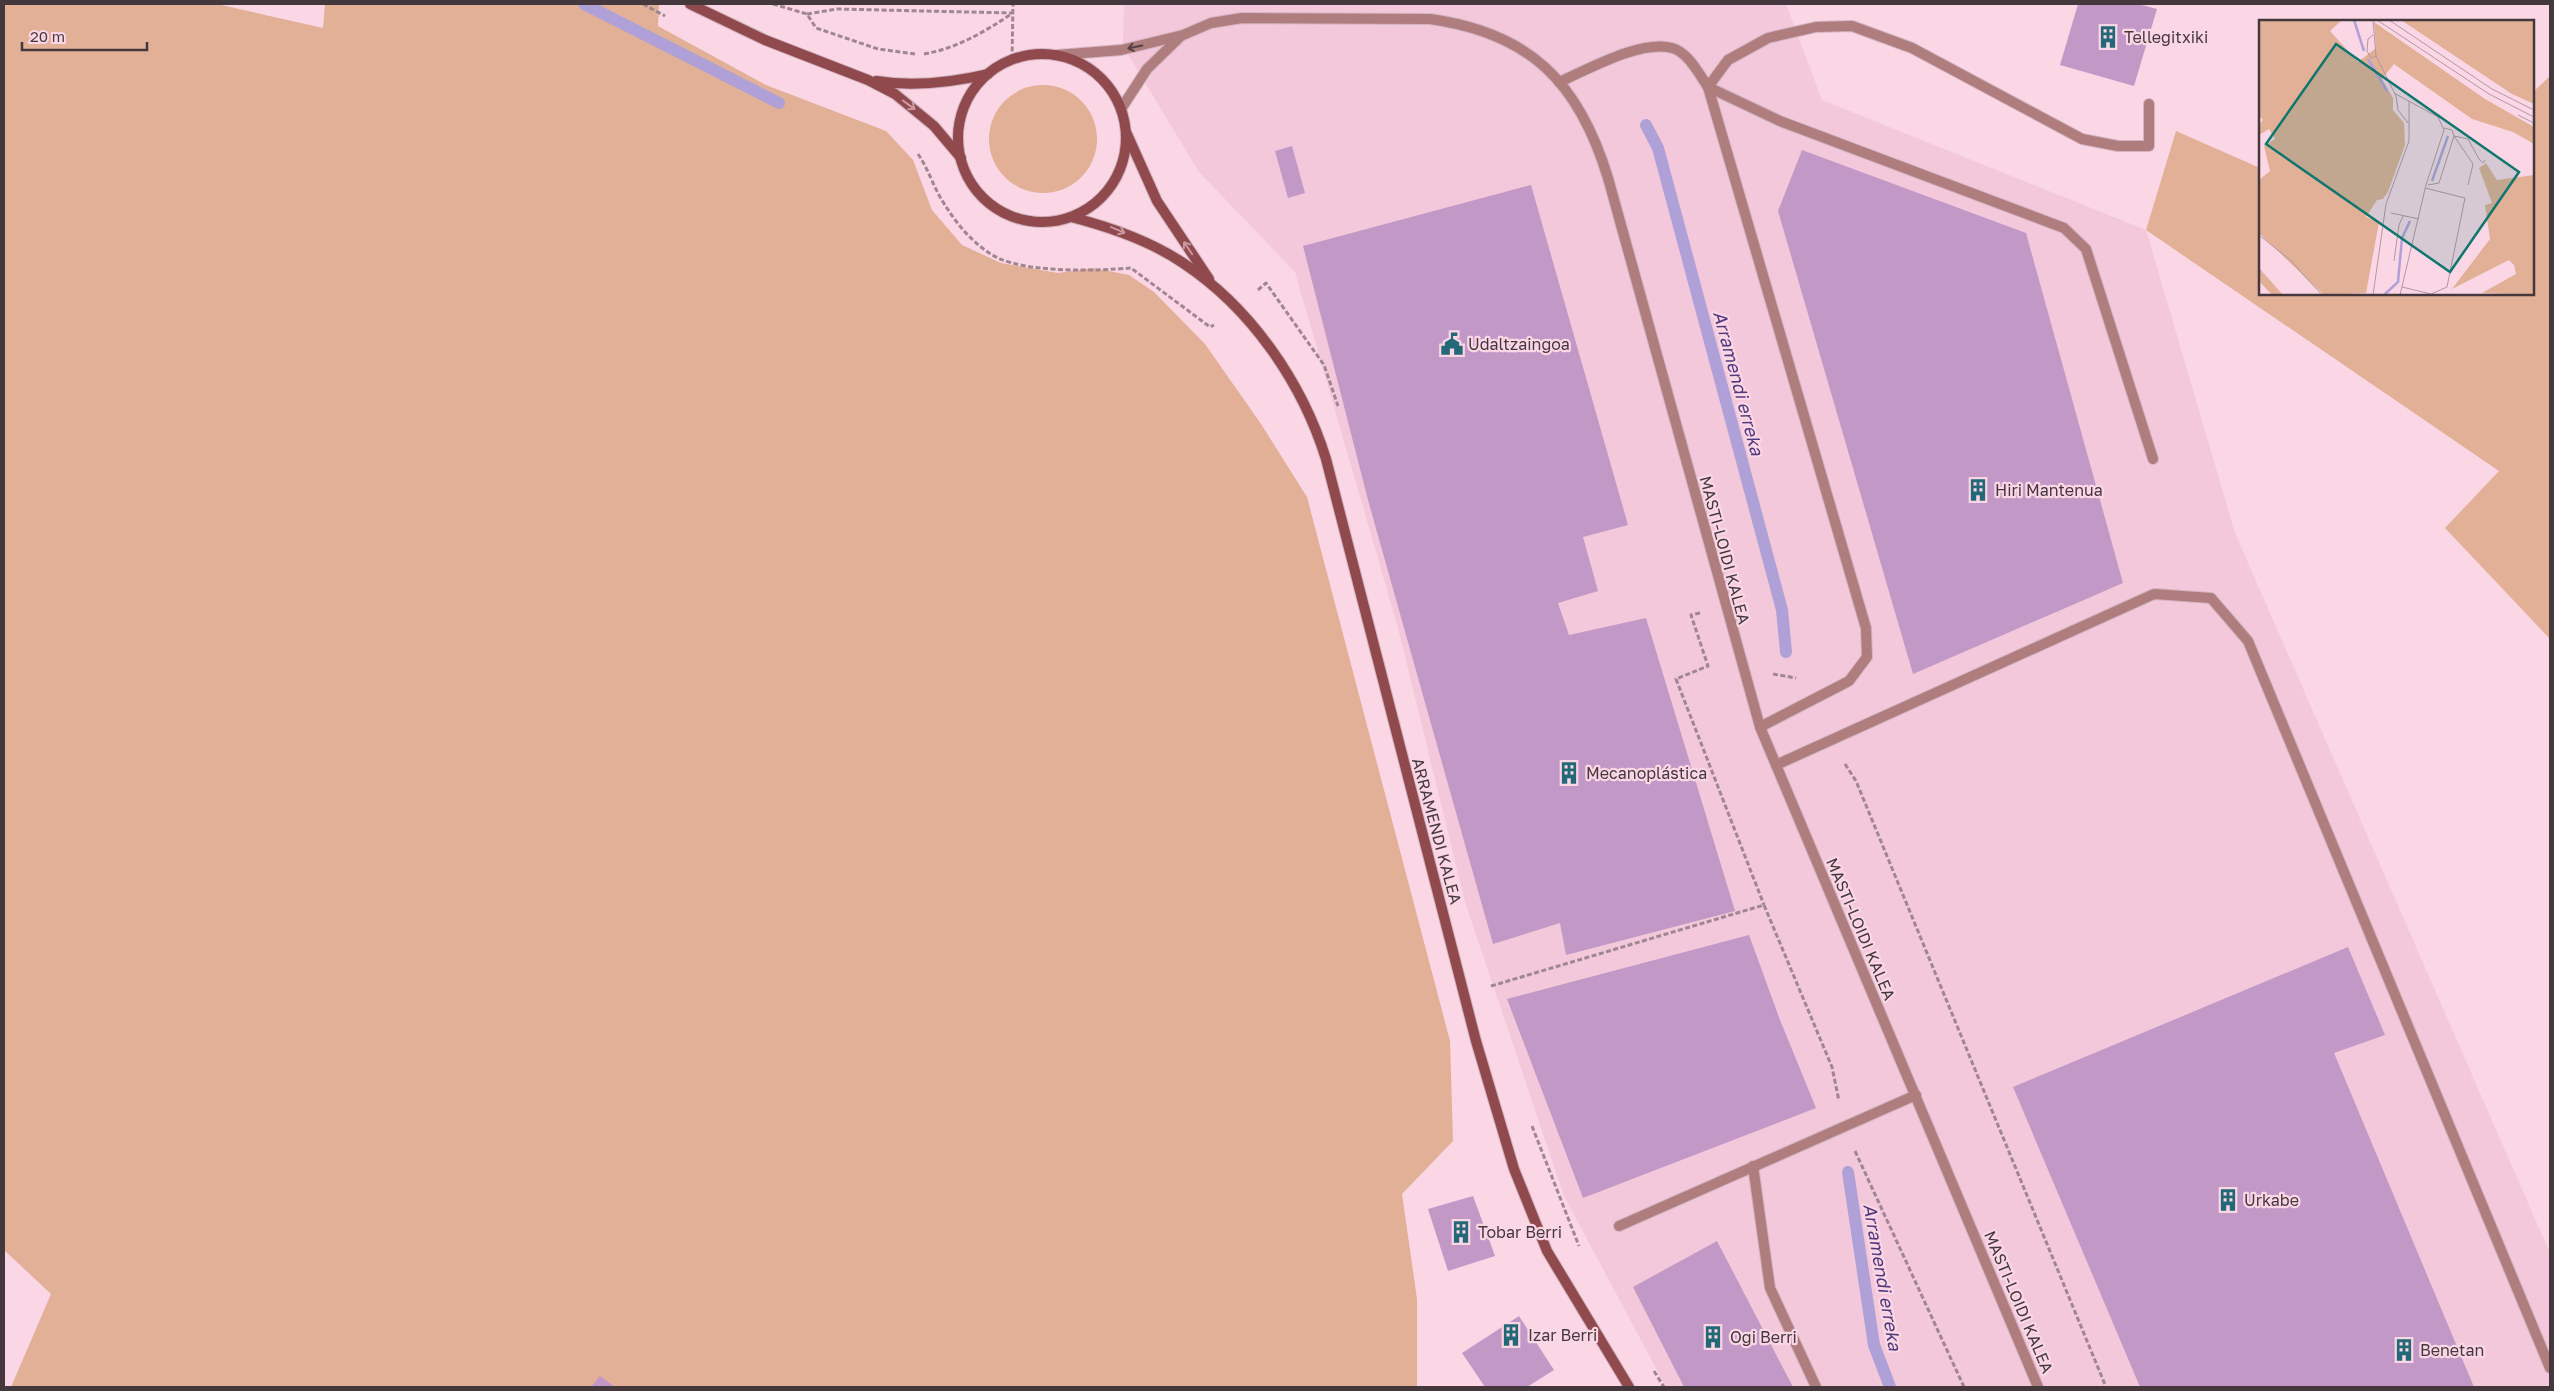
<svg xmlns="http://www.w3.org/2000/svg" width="2554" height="1391" viewBox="0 0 2554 1391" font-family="'Golos Text',sans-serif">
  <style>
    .built { fill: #f2c8da }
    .green { fill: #e2af97 }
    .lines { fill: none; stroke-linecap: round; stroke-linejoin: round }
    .stream { stroke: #afa1d8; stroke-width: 12 }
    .building { fill: #c299c6 }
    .lane-casing { stroke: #d3b4c1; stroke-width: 12 }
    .street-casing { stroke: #d3b4c1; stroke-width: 12 }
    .secondary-casing { stroke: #d3b4c1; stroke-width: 12 }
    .path { stroke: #9f8690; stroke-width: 3; stroke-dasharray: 5 2.5; stroke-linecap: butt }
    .lane { stroke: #af7d7d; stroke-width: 10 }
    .street { stroke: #af7d7d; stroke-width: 10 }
    .secondary { stroke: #904a4d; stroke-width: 10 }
    .oneway { stroke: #554247 }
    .oneway2 { stroke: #cb98a1 }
    .labels { text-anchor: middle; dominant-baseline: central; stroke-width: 4.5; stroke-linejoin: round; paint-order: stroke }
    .poi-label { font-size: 16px; fill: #45383d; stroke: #fbd7e6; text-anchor: start }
    .street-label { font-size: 16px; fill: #45383d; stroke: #fbd7e6 }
    .water-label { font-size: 18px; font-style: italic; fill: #503a7c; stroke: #fbd7e6 }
    .inset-river { fill: none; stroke: #afa1d8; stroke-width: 2.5 }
    .inset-road { fill: none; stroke: #b297a2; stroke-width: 1 }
    .view { fill: #0f766e; fill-opacity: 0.15; stroke: #0f766e; stroke-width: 2.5 }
    .inset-edge { fill: none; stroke: #45383d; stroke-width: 2.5 }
  </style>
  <rect width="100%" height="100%" fill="#fbd7e6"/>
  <path class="built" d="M1124 4H1786L1822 100 2146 230 2235 533 2550 1253V1387H1666L1564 1196 1465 902 1398 628 1295 272 1199 172 1123 46Z"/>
  <g class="green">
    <path d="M4 4H217L323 28 325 4H659L658 26 766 85 886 131 913 160 932 210 962 245 1001 263 1058 273 1093 268 1129 275 1154 292 1205 344 1261 424 1307 497 1450 1041 1453 1141 1402 1194 1417 1299V1387H11L51 1294 4 1250Z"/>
    <path d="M2550 76V639L2445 528 2499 471 2146 230 2176 131 2260 168V294H2533V92Z"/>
    <circle cx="1043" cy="139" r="54"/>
  </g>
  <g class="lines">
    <g class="stream">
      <path d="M584 4 779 103"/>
      <path d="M1646 125 1658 148 1782 610 1786 652"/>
      <path d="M1848 1172 1874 1345 1890 1387"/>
    </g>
  </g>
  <g class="building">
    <path d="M2078 4H2138L2157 9 2134 86 2060 65Z"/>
    <path d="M1292 146 1305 193 1288 198 1275 151Z"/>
    <path d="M1802 150 2026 233 2123 583 1913 674 1778 211Z"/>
    <path d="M1531 185 1628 525 1583 537 1598 591 1558 603 1569 635 1646 618 1735 911 1566 955 1560 923 1493 944 1368 500 1303 246Z"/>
    <path d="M1749 935 1780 1020 1816 1108 1583 1198 1507 999Z"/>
    <path d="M2348 947 2385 1035 2334 1053 2474 1387H2140L2013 1087Z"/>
    <path d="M1473 1196 1495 1256 1448 1271 1428 1209Z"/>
    <path d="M1717 1241 1793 1387H1684L1633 1287Z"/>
    <path d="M1519 1316 1554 1370 1527 1387H1485L1462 1353Z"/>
    <path d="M600 1376 615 1387H591Z"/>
  </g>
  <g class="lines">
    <defs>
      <g id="lane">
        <path d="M1559 82C1587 70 1641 39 1672 48 1688 52 1699 74 1708 87L1866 628 1867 657 1849 681 1760 727"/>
        <path d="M2149 104V146H2118L2082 139 1912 48 1852 26 1816 27 1768 38 1728 60 1708 87 1780 121 2064 228 2086 249 2153 459"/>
        <path d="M1776 765 2154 594 2211 598 2248 641 2550 1368"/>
        <path d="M1753 1166 1770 1288 1816 1387"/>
        <path d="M1619 1226 1916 1095"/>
      </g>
      <g id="street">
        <path d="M1057 55 1121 50 1183 35 1211 23 1242 18 1430 19C1531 33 1579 83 1608 178L1760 727 2038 1387"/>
        <path d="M1121 109 1147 69 1180 37"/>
      </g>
      <g id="secondary">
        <path d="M690 4 765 40 868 80 895 94 934 126 961 158"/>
        <circle cx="1042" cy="138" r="84"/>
        <path d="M876 81C914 87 950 83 988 74"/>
        <path d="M1127 134 1157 201 1209 279"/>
        <path d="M1071 217C1110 227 1149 240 1183 263 1251 308 1302 382 1326 459L1476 1041 1514 1169 1547 1251 1629 1387"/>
      </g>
    </defs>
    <use href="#lane" class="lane-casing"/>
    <use href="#street" class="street-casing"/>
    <use href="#secondary" class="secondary-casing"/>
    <g class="path">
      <path d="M643 4 665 16"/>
      <path d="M773 4 807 14 816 28 878 49 915 54"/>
      <path d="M807 14 837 9 1012 13"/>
      <path d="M924 54C958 48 984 32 1013 13"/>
      <path d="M1012 59 1013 4"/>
      <path d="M918 154C929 170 934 189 945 205 958 226 976 247 998 258 1031 273 1095 271 1131 268L1210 327 1214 325"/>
      <path d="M1258 290 1266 283 1324 365 1338 406"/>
      <path d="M1700 613 1691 615 1708 666 1676 679 1764 905"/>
      <path d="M1773 674 1796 678"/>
      <path d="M1845 764 1856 781 2106 1387"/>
      <path d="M1491 986 1764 905 1832 1067 1839 1101"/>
      <path d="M1532 1126 1579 1246"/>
      <path d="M1855 1151 1964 1387"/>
      <path d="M1654 1371 1664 1387"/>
    </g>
    <use href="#lane" class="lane"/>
    <use href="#street" class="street"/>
    <use href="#secondary" class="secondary"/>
  </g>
  <defs><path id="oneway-shaft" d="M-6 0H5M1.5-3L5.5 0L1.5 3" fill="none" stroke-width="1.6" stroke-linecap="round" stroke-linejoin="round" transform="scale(1.25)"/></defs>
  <use class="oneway" href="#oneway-shaft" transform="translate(1135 47) rotate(168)"/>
  <g class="oneway2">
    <use href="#oneway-shaft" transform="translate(909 105) rotate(36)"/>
    <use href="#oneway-shaft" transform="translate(1118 230) rotate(23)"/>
    <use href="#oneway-shaft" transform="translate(1188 248) rotate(-124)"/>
  </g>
  <defs>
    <symbol id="building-bare" viewBox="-9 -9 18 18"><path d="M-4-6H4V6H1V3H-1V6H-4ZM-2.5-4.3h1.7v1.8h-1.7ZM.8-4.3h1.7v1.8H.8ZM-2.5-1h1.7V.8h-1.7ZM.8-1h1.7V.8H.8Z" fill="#226877" stroke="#fbd7e6" stroke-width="2.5" paint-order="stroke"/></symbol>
    <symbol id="civic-bare" viewBox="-9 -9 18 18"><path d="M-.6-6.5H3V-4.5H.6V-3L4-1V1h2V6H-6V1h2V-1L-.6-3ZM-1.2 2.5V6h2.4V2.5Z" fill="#226877" stroke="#fbd7e6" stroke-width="2.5" paint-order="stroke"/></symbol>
  </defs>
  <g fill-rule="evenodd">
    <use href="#building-bare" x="2092" y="21" width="32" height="32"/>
    <use href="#civic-bare" x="1436" y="328" width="32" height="32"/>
    <use href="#building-bare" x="1962" y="474" width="32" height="32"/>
    <use href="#building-bare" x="1553" y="757" width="32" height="32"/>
    <use href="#building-bare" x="2212" y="1184" width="32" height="32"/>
    <use href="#building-bare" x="1445" y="1216" width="32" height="32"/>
    <use href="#building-bare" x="1495" y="1319" width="32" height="32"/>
    <use href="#building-bare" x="1697" y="1321" width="32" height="32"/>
    <use href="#building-bare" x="2388" y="1334" width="32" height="32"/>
  </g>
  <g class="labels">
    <g class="poi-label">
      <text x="2124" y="37">Tellegitxiki</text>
      <text x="1468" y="344">Udaltzaingoa</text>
      <text x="1995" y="490">Hiri Mantenua</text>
      <text x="1586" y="773">Mecanoplástica</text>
      <text x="2244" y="1200">Urkabe</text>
      <text x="1478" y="1232">Tobar Berri</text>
      <text x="1528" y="1335">Izar Berri</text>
      <text x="1730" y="1337">Ogi Berri</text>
      <text x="2420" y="1350">Benetan</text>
    </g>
    <g class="street-label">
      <text transform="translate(1725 550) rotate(75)">MASTI-LOIDI KALEA</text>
      <text transform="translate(1437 831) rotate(75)">ARRAMENDI KALEA</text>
      <text transform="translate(1861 929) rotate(67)">MASTI-LOIDI KALEA</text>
      <text transform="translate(2019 1302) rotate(67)">MASTI-LOIDI KALEA</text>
    </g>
    <g class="water-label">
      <text transform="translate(1739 383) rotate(75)">Arramendi erreka</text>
      <text transform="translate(1883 1277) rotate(80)">Arramendi erreka</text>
    </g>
  </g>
  <g transform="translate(2259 20)">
    <rect width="275" height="275" fill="#fbd7e6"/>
    <path d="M0 0H83L71 11 99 42 117 28 115 2 226 79 275 107V124L254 112 213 99 135 44 123 59 134 78V90L145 103 146 125 129 172 124 179 118 180 107 197 120 202 107 273 65 275 0 213V160L11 151 5 126 16 119 10 109 0 115V105L4 100 0 96ZM142 0H275V84L253 74ZM227 143 238 160 275 155V275L223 273 257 254 255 245 250 240 193 269 231 219 226 185 233 183 220 148ZM0 248 24 275H13L0 261Z" fill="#e2af97"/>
    <path class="inset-river" d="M95 0 105 31M109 39 128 71M173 161 189 116M125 275 139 262 143 218 151 201"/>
    <path class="inset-road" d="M114 0 117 36 137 76 139 90 149 103M118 0 230 74 275 97M130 0 233 69 275 90M114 15 109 19 108 31 112 38 117 36M135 73 179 97 185 110 167 165 141 275M259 95 275 103M169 165 180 163 195 116 193 110 185 108M209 165 214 144 195 116 209 119 220 139 224 143 226 140M132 193 160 199M0 215 30 239 63 275M135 241 140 205 144 196M143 267 172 274 188 267 206 178 166 168M114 275 127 184 150 121V81"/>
    <path class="view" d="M77 24 260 152 191 252 7 124Z"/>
    <rect width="275" height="275" class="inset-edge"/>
  </g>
  <rect width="2554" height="1391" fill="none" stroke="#45383d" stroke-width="10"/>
  <path d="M22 42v8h125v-8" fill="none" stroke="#45383d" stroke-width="2.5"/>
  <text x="30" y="42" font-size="15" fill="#45383d" stroke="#fbd7e6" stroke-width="4" paint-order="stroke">20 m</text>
</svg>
